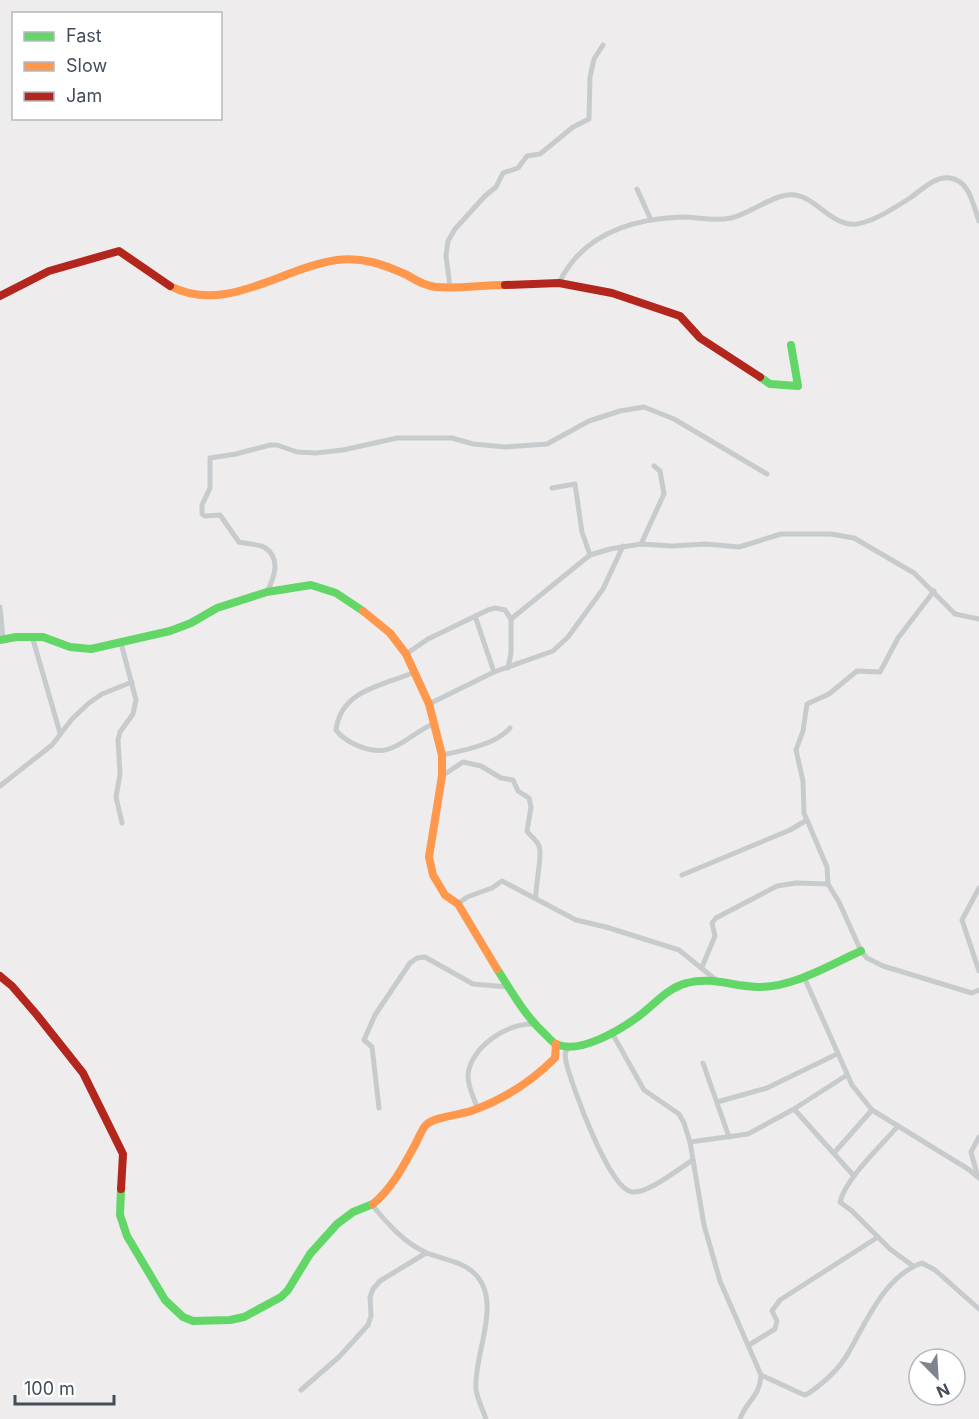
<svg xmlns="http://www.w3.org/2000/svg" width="979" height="1419" viewBox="0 0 979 1419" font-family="Inter,sans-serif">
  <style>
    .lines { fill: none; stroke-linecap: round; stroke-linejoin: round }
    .street { stroke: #c8cbcd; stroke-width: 5 }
    .fast { stroke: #63d668; stroke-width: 8 }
    .slow { stroke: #ff974d; stroke-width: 8 }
    .jam { stroke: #b3261e; stroke-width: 8 }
  </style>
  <rect width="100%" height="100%" fill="#eeecec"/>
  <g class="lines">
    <g class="street">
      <path d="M637 189 651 220"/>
      <path d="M559 283C582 235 631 219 681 217 699 217 713 222 731 218 750 214 776 192 795 195 817 198 832 227 857 224 875 221 894 208 910 198 922 190 934 176 950 178 970 181 973 205 979 221"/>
      <path d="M450 287 446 256 448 241 455 229 485 196 496 187 503 173 518 168 527 156 540 154 573 127 589 119 590 77 594 59 603 45"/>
      <path d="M552 488 575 484 582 532 590 555"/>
      <path d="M641 544 664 494 660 471 654 466"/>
      <path d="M934 591 898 638 880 672 857 671 829 694 807 704 803 731 796 750 803 781 804 813 827 867 828 884 839 902 861 951 867 958 883 966 962 990 972 993 979 990"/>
      <path d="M267 592C274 578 282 558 264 547 257 544 247 544 239 542L220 515 205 516 202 514V505L210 488V458L236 454 270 445H277L297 452 316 453 343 450 397 438H452L473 444 506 447 547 444 589 421 620 411 644 407 674 419 767 474"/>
      <path d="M0 607 3 639"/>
      <path d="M475 616 494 672"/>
      <path d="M32 636 60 733"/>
      <path d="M121 643 136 700 133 714 120 732 118 740 120 774 116 797 122 823"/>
      <path d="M406 654 428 639 488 610 495 608 505 610 511 619"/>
      <path d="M508 668 511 653V619L590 555 610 549 641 544 672 546 706 544 739 547 781 534H831L854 538 914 573 955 614 979 619"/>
      <path d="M415 672C385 685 341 689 336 730 341 737 346 740 354 744 393 763 404 736 435 723"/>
      <path d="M429 704 494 672 553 651 568 637 603 589 623 546"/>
      <path d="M442 755C462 751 497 744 510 728"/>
      <path d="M442 776 463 762 481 766 501 778 513 780 518 791 529 798 531 807 527 831C530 836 537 840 539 846 543 855 535 885 536 898"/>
      <path d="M0 786 52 745 72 719 89 703 102 694 132 682"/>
      <path d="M682 875 790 830 807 820"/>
      <path d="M979 888 962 920 979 971"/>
      <path d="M458 904 467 897 492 888 502 881 576 920 606 927 679 950 716 980"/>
      <path d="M702 967 715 936 712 923 716 918 777 886 796 883 828 884"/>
      <path d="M804 977 852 1085 872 1110 968 1169 979 1178"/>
      <path d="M612 1033 644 1090 679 1114 684 1123 690 1142 704 1225 720 1281 761 1375C760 1397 746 1401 740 1419"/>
      <path d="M568 1046 565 1054 566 1062C572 1086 609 1189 632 1192 648 1194 678 1169 693 1160"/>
      <path d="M703 1063 729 1137"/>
      <path d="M717 1102 767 1088 837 1054"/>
      <path d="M379 1108 372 1047 364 1040 375 1015 410 963 417 958 425 957 473 984 508 987"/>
      <path d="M478 1109C474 1099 468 1087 468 1076 469 1048 508 1022 534 1024"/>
      <path d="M794 1109 854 1176"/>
      <path d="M898 1126C881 1146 846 1178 840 1202L852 1211 890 1249 913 1266"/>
      <path d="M690 1142 748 1134 794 1109 847 1075"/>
      <path d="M834 1153 872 1110"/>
      <path d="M977 1174 971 1152 979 1137"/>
      <path d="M372 1205C388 1224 404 1243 427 1253 442 1259 461 1261 474 1273 504 1301 473 1355 476 1389 477 1399 483 1410 486 1419"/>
      <path d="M749 1345 775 1329 777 1321 772 1311 780 1300 878 1237"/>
      <path d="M761 1375 800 1393 805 1395 809 1393C825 1382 841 1367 850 1350 867 1320 886 1275 922 1263L935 1270 979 1309"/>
      <path d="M301 1390 339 1357 368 1325 371 1316 370 1297 373 1289 380 1281 426 1253"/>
    </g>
    <g class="fast">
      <path d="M760 377 770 384 798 386 791 345"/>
      <path d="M0 640 16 637H43L70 647 91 649 170 631 191 623 217 608 267 592 311 585 336 593 363 611"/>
      <path d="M497 969C512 992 525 1016 545 1034 548 1037 552 1042 556 1044 579 1055 620 1030 639 1016 655 1004 667 988 687 983 712 976 734 987 759 987 794 987 829 965 861 951"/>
      <path d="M121 1189 120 1215 127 1236 165 1300 183 1317 193 1321 230 1320 244 1317 281 1297 288 1290 310 1254 337 1224 353 1212 373 1204"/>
    </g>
    <g class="slow">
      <path d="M170 286C226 315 281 268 337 260 363 257 383 264 407 275 415 280 426 286 436 287 458 289 482 285 505 285"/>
      <path d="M363 611 390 633 406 654 429 704 442 755V776L429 857 433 875 445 895 458 904 497 969"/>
      <path d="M373 1204C392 1188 403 1167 415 1145 418 1139 422 1129 426 1125 435 1116 462 1115 474 1110 504 1099 533 1080 555 1058L556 1044"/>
    </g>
    <g class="jam">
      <path d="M505 285 559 283 612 293 680 316 700 338 760 377"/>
      <path d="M0 296 49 271 119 251 170 286"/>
      <path d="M0 976 12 986 37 1015 83 1073 123 1154 121 1189"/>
    </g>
  </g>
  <rect x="12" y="12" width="210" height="108" fill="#ffffff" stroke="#b4b8bd" stroke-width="1.5"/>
  <rect x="24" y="32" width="30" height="9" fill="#63d668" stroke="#b4b8bd" stroke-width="1.5"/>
  <text x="66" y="42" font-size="18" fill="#434e5a">Fast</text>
  <rect x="24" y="62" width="30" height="9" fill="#ff974d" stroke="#b4b8bd" stroke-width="1.5"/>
  <text x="66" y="72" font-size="18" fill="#434e5a">Slow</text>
  <rect x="24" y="92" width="30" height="9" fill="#b3261e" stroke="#b4b8bd" stroke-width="1.5"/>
  <text x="66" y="102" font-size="18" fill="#434e5a">Jam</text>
  <g transform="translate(937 1377) rotate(156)"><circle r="28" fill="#ffffff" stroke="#b4b8bd" stroke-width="1.5"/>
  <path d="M0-4.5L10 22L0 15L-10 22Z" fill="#7f858d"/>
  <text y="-9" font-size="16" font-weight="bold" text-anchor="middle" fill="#434e5a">N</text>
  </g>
  <path d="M15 1395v9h99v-9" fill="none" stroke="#434e5a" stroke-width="3"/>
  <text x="24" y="1395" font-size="18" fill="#434e5a" stroke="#ffffff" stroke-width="4.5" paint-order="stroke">100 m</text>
</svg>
